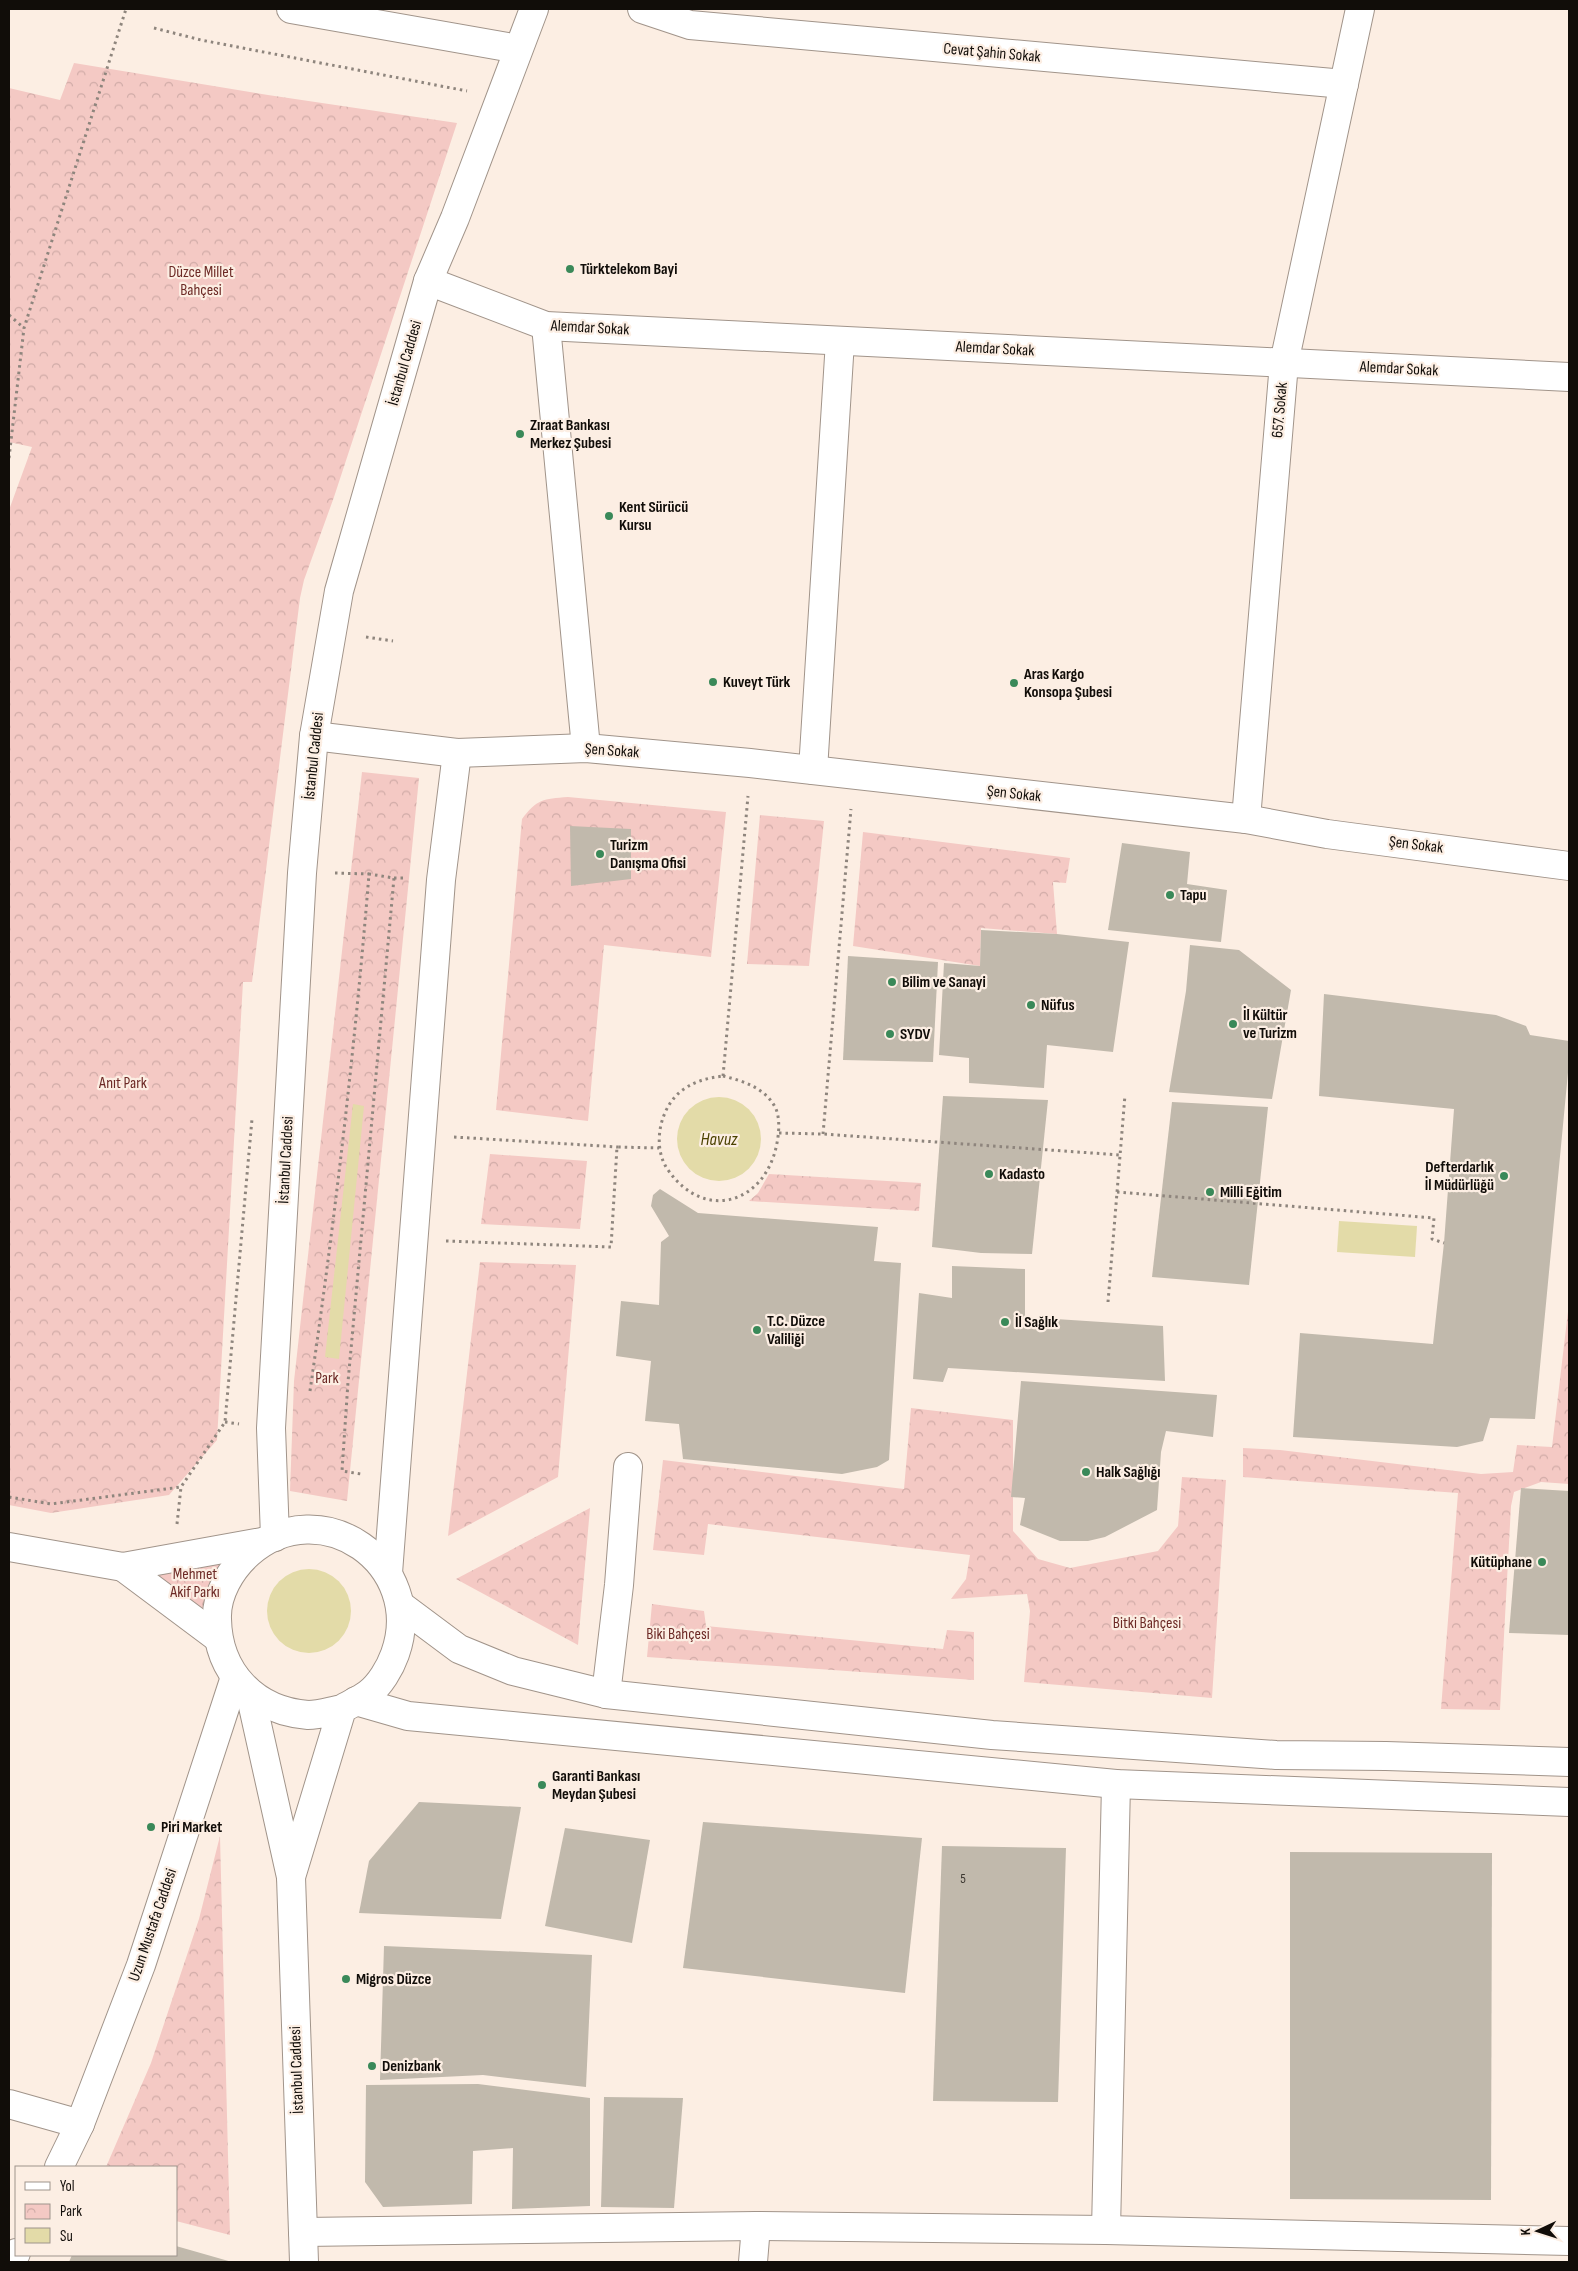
<svg xmlns="http://www.w3.org/2000/svg" width="1578" height="2271" viewBox="0 0 1578 2271" font-family="'Sofia Sans Condensed',sans-serif">
  <style>
    .park { fill: url(#park-crowns) }
    .water { fill: #e3dba8 }
    .building { fill: #c1b9ac }
    .lines { fill: none; stroke-linecap: round; stroke-linejoin: round }
    .minor-casing { stroke: #a1948a; stroke-width: 30 }
    .major-casing { stroke: #a1948a; stroke-width: 30 }
    .path { stroke: #8e857d; stroke-width: 3; stroke-dasharray: 2.5 4; stroke-linecap: butt }
    .minor { stroke: #fff; stroke-width: 28 }
    .major { stroke: #fff; stroke-width: 28 }
    .poi-dot { fill: #3a8959; stroke: #fceee3; stroke-width: 2 }
    .labels { text-anchor: middle; dominant-baseline: central; stroke-width: 4.5; stroke-linejoin: round; paint-order: stroke }
    .number-label { font-size: 14px; fill: #3d3832 }
    .street-label { font-size: 16px; fill: #110d09; stroke: #fceee3 }
    .poi-label { font-size: 16px; font-weight: bold; fill: #110d09; stroke: #fceee3; text-anchor: start }
    .park-label { font-size: 16px; fill: #6c2925; stroke: #fceee3 }
    .water-label { font-size: 18px; font-style: italic; fill: #4b4100; stroke: #fceee3 }
  </style>
  <defs>
    <pattern id="park-crowns" width="20" height="18" patternUnits="userSpaceOnUse" patternTransform="scale(1.25)"><rect width="20" height="18" fill="#f4c9c4"/><path d="M2 6a3 3 0 1 1 6 0M12 15a3 3 0 1 1 6 0" fill="none" stroke="#d0aba7"/></pattern>
  </defs>
  <rect width="100%" height="100%" fill="#fceee3"/>
  <g class="park">
    <path d="M74 63 268 95 457 123 334 497 304 580 300 598 252 982H243L217 1440 169 1495 51 1513 9 1505V510L32 447 9 442V88L60 100Z"/>
    <path d="M362 772 419 778 347 1501 290 1491 294 1381Z"/>
    <path d="M568 797 726 812 711 957 604 945 588 1121 496 1110 522 819C537 799 543 799 568 797Z"/>
    <path d="M760 815 824 821 809 966 747 964Z"/>
    <path d="M863 832 1070 858 1066 883 1053 882 1057 934 981 928 980 966 853 946Z"/>
    <path d="M490 1154 587 1161 580 1229 481 1224Z"/>
    <path d="M769 1174 921 1183 919 1211 749 1201 758 1193Z"/>
    <path d="M480 1262 576 1265 558 1477 448 1536Z"/>
    <path d="M1569 1303V1484L1541 1482 1514 1492 1511 1506 1500 1710 1441 1709 1458 1493 1243 1477V1448L1280 1450 1481 1474 1513 1472 1517 1445 1552 1447Z"/>
    <path d="M911 1408 1013 1420V1531L1038 1559 1070 1568 1158 1551 1178 1526 1182 1477 1226 1480 1212 1698 1024 1682 1030 1611 1027 1594 951 1599 966 1579 970 1555 708 1524 704 1555 653 1550 663 1460 904 1489Z"/>
    <path d="M590 1508 578 1645 456 1579Z"/>
    <path d="M245 1550 212 1627 135 1569Z"/>
    <path d="M652 1604 704 1611 706 1626 943 1649 947 1630 974 1632V1680L647 1657Z"/>
    <path d="M220 1836 230 2235 176 2221V2167H106L151 2063 199 1919Z"/>
  </g>
  <g class="water">
    <circle cx="719" cy="1139" r="42"/>
    <path d="M353 1104 364 1106 339 1359 325 1357Z"/>
    <path d="M1339 1221 1417 1226 1415 1257 1337 1252Z"/>
    <circle cx="309" cy="1611" r="42"/>
  </g>
  <g class="building">
    <path d="M570 826 631 829V879L571 886Z"/>
    <path d="M1122 843 1190 852 1187 884 1227 890 1221 942 1108 930Z"/>
    <path d="M981 930 1057 934 1129 942 1113 1052 1047 1045 1044 1088 969 1083V1058L939 1055 944 963 980 966Z"/>
    <path d="M1190 945 1239 950 1291 990 1272 1099 1169 1092 1186 991Z"/>
    <path d="M848 956 938 962 933 1062 843 1060Z"/>
    <path d="M1324 994 1496 1015 1526 1026 1530 1035 1569 1041V1062L1535 1419 1490 1418 1483 1441 1457 1447 1293 1437 1300 1333 1433 1344 1444 1243 1454 1109 1319 1096Z"/>
    <path d="M943 1096 1048 1100 1032 1254 981 1253 932 1247Z"/>
    <path d="M1172 1102 1268 1107 1249 1285 1152 1277Z"/>
    <path d="M660 1189 698 1213 878 1227 874 1261 901 1263 889 1460 877 1467 842 1474 683 1459 679 1424 645 1421 651 1361 616 1356 621 1301 659 1305 661 1242 669 1236 651 1206 653 1195Z"/>
    <path d="M952 1266 1025 1269V1317L1163 1326 1165 1381 948 1368 943 1382 913 1379 919 1293 952 1298Z"/>
    <path d="M1021 1381 1217 1395 1213 1437 1166 1431 1161 1452 1157 1510 1105 1537 1088 1541H1060L1020 1525 1025 1498 1011 1497Z"/>
    <path d="M1521 1488 1569 1491V1635L1509 1633Z"/>
    <path d="M419 1802 521 1807 501 1919 359 1913 369 1861Z"/>
    <path d="M703 1822 922 1838 905 1993 683 1968Z"/>
    <path d="M565 1828 650 1840 632 1943 545 1926Z"/>
    <path d="M942 1846 1066 1848 1058 2102 933 2101Z"/>
    <path d="M1290 1852 1492 1853 1491 2200 1290 2199Z"/>
    <path d="M384 1946 592 1955 586 2087 483 2075 380 2080Z"/>
    <path d="M478 2084 590 2098V2206L512 2209 513 2148 473 2151 472 2204 383 2207 365 2182 366 2085Z"/>
    <path d="M604 2097 683 2098 674 2208 601 2207Z"/>
    <path d="M176 2246 232 2262H69L72 2255H176Z"/>
  </g>
  <g class="lines">
    <defs>
      <g id="minor">
        <path d="M291 9 518 49"/>
        <path d="M642 9 690 25 1344 84"/>
        <path d="M428 281 546 326 1569 377"/>
        <path d="M546 326 586 748"/>
        <path d="M813 770 840 341"/>
        <path d="M1246 819 1284 363 1360 9"/>
        <path d="M606 1694 619 1585 628 1467"/>
        <path d="M9 2104 80 2124"/>
        <path d="M59 2167 80 2124 141 1965 235 1677"/>
        <path d="M1106 2230 1116 1784"/>
        <path d="M303 2232 756 2226 1106 2230 1569 2241"/>
        <path d="M12 2262 16 2253"/>
        <path d="M753 2262 756 2226"/>
      </g>
      <g id="major">
        <path d="M314 736 457 753 586 748 750 763 1246 819 1327 834 1569 866"/>
        <path d="M275 1537 271 1428 302 873 314 736 339 591 428 281 455 218 534 9"/>
        <path d="M9 1547 123 1567 262 1542"/>
        <path d="M123 1567 218 1638"/>
        <path d="M388 1573 441 880 457 753"/>
        <path d="M400 1605 459 1649 513 1671 606 1694 992 1735 1276 1755 1386 1756 1569 1762"/>
        <path d="M250 1693 291 1877 304 2262"/>
        <path d="M356 1701 408 1716 1116 1784 1569 1802"/>
        <path d="M291 1877 342 1709C350 1704 360 1700 368 1694 380 1685 390 1668 395 1654 427 1564 321 1490 249 1553 231 1569 216 1594 217 1619 218 1673 255 1711 308 1715 319 1715 331 1711 342 1709"/>
      </g>
    </defs>
    <use href="#minor" class="minor-casing"/>
    <use href="#major" class="major-casing"/>
    <g class="path">
      <path d="M154 28 201 40 467 91"/>
      <path d="M9 315 24 328"/>
      <path d="M9 458 24 328 126 9"/>
      <path d="M366 637 393 641"/>
      <path d="M335 873 369 874"/>
      <path d="M394 878H406"/>
      <path d="M723 1076C744 1081 767 1089 776 1109 780 1119 779 1133 777 1143 766 1203 705 1223 668 1170 651 1146 660 1105 684 1089 697 1080 709 1078 723 1076Z"/>
      <path d="M723 1076 748 796"/>
      <path d="M779 1133 823 1134 1120 1155"/>
      <path d="M823 1134 851 809"/>
      <path d="M454 1137 618 1147"/>
      <path d="M1117 1192 1434 1218 1432 1239 1444 1243"/>
      <path d="M446 1241 611 1247 617 1147 659 1148"/>
      <path d="M1108 1302 1125 1095"/>
      <path d="M310 1391C335 1219 355 1047 369 874L394 878 348 1382 342 1471 361 1474"/>
      <path d="M225 1422 239 1424"/>
      <path d="M9 1497 51 1504 181 1487 225 1422 252 1119"/>
      <path d="M177 1524 181 1487"/>
    </g>
    <use href="#minor" class="minor"/>
    <use href="#major" class="major"/>
  </g>
  <g class="poi-dot">
    <circle cx="570" cy="269" r="5"/>
    <circle cx="520" cy="434" r="5"/>
    <circle cx="609" cy="516" r="5"/>
    <circle cx="713" cy="682" r="5"/>
    <circle cx="1014" cy="683" r="5"/>
    <circle cx="600" cy="854" r="5"/>
    <circle cx="1170" cy="895" r="5"/>
    <circle cx="892" cy="982" r="5"/>
    <circle cx="1031" cy="1005" r="5"/>
    <circle cx="1233" cy="1024" r="5"/>
    <circle cx="890" cy="1034" r="5"/>
    <circle cx="989" cy="1174" r="5"/>
    <circle cx="1504" cy="1176" r="5"/>
    <circle cx="1210" cy="1192" r="5"/>
    <circle cx="1005" cy="1322" r="5"/>
    <circle cx="757" cy="1330" r="5"/>
    <circle cx="1086" cy="1472" r="5"/>
    <circle cx="1542" cy="1562" r="5"/>
    <circle cx="542" cy="1785" r="5"/>
    <circle cx="151" cy="1827" r="5"/>
    <circle cx="346" cy="1979" r="5"/>
    <circle cx="372" cy="2066" r="5"/>
  </g>
  <g class="labels">
    <g class="number-label">
      <text x="963" y="1878">5</text>
    </g>
    <g class="street-label">
      <text transform="translate(992 53) rotate(5)">Cevat Şahin Sokak</text>
      <text transform="translate(590 328) rotate(3)">Alemdar Sokak</text>
      <text transform="translate(995 349) rotate(3)">Alemdar Sokak</text>
      <text transform="translate(405 363) rotate(-74)">İstanbul Caddesi</text>
      <text transform="translate(1399 369) rotate(3)">Alemdar Sokak</text>
      <text transform="translate(1280 410) rotate(-85)">657. Sokak</text>
      <text transform="translate(612 751) rotate(4)">Şen Sokak</text>
      <text transform="translate(314 756) rotate(-84)">İstanbul Caddesi</text>
      <text transform="translate(1014 794) rotate(6)">Şen Sokak</text>
      <text transform="translate(1416 845) rotate(7)">Şen Sokak</text>
      <text transform="translate(286 1160) rotate(-87)">İstanbul Caddesi</text>
      <text transform="translate(153 1925) rotate(-71)">Uzun Mustafa Caddesi</text>
      <text transform="translate(297 2070) rotate(-92)">İstanbul Caddesi</text>
    </g>
    <g class="poi-label">
      <text x="580" y="269">Türktelekom Bayi</text>
      <text x="530" y="425">Zıraat Bankası<tspan x="530" dy="18">Merkez Şubesi</tspan></text>
      <text x="619" y="507">Kent Sürücü<tspan x="619" dy="18">Kursu</tspan></text>
      <text x="1024" y="674">Aras Kargo<tspan x="1024" dy="18">Konsopa Şubesi</tspan></text>
      <text x="723" y="682">Kuveyt Türk</text>
      <text x="610" y="845">Turizm<tspan x="610" dy="18">Danışma Ofisi</tspan></text>
      <text x="1180" y="895">Tapu</text>
      <text x="902" y="982">Bilim ve Sanayi</text>
      <text x="1041" y="1005">Nüfus</text>
      <text x="1243" y="1015">İl Kültür<tspan x="1243" dy="18">ve Turizm</tspan></text>
      <text x="900" y="1034">SYDV</text>
      <text x="1494" y="1167" text-anchor="end">Defterdarlık<tspan x="1494" dy="18">İl Müdürlüğü</tspan></text>
      <text x="999" y="1174">Kadasto</text>
      <text x="1220" y="1192">Milli Eğitim</text>
      <text x="767" y="1321">T.C. Düzce<tspan x="767" dy="18">Valiliği</tspan></text>
      <text x="1015" y="1322">İl Sağlık</text>
      <text x="1096" y="1472">Halk Sağlığı</text>
      <text x="1532" y="1562" text-anchor="end">Kütüphane</text>
      <text x="552" y="1776">Garanti Bankası<tspan x="552" dy="18">Meydan Şubesi</tspan></text>
      <text x="161" y="1827">Piri Market</text>
      <text x="356" y="1979">Migros Düzce</text>
      <text x="382" y="2066">Denizbank</text>
    </g>
    <g class="park-label">
      <text x="201" y="272">Düzce Millet<tspan x="201" dy="18">Bahçesi</tspan></text>
      <text x="123" y="1083">Anıt Park</text>
      <text x="327" y="1378">Park</text>
      <text x="195" y="1574">Mehmet<tspan x="195" dy="18">Akif Parkı</tspan></text>
      <text x="1147" y="1623">Bitki Bahçesi</text>
      <text x="678" y="1634">Biki Bahçesi</text>
    </g>
    <g class="water-label">
      <text x="719" y="1139">Havuz</text>
    </g>
  </g>
  <rect width="1578" height="2271" fill="none" stroke="#110d09" stroke-width="20"/>
  <rect x="15" y="2166" width="162" height="90" fill="#fceee3" stroke="#9e948c"/>
  <rect x="25" y="2182" width="25" height="8" fill="#ffffff" stroke="#9e948c"/>
  <text x="60" y="2191" font-size="15" fill="#110d09">Yol</text>
  <rect x="25" y="2204" width="25" height="15" fill="url(#park-crowns)" stroke="#9e948c"/>
  <text x="60" y="2216" font-size="15" fill="#110d09">Park</text>
  <rect x="25" y="2228" width="25" height="15" fill="#e3dba8" stroke="#9e948c"/>
  <text x="60" y="2241" font-size="15" fill="#110d09">Su</text>
  <g transform="translate(1538 2231) rotate(266)" stroke="#fceee3" stroke-width="4" paint-order="stroke">
  <path d="M0-4L9 19L0 12L-9 19Z" fill="#110d09"/>
  <text y="-8" font-size="14" font-weight="bold" text-anchor="middle" fill="#110d09">K</text>
  </g>
</svg>
